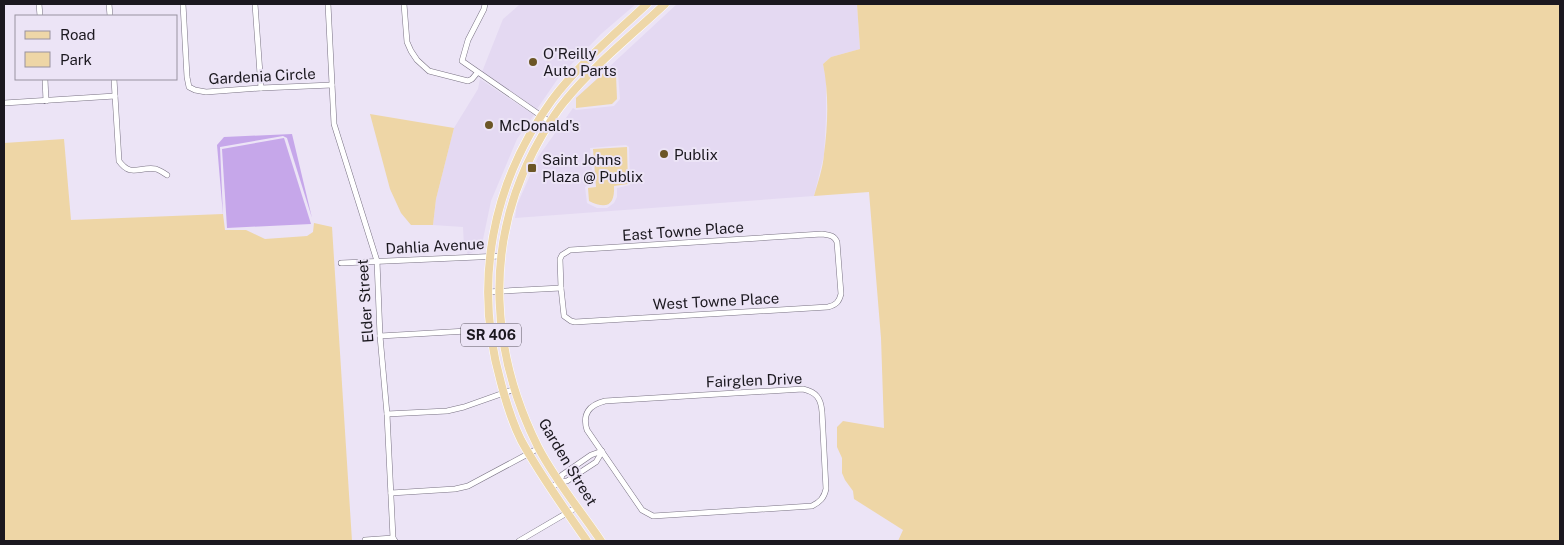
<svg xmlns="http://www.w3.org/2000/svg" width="1564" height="545" viewBox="0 0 1564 545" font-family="'Public Sans',sans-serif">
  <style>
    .built { fill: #e4d9f2; fill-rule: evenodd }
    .green { fill: #eed6a6 }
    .water { fill: #c6a7ea }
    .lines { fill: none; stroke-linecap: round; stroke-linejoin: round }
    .minor-casing { stroke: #797283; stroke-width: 6 }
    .primary-casing { stroke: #fff; stroke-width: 9 }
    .minor { stroke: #fff; stroke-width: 5 }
    .primary { stroke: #eed7a8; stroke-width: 8 }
    .poi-dot { fill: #6c5626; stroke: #ece4f6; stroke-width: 2 }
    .labels { text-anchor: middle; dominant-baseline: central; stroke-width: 4; stroke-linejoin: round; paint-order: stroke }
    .shield { fill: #ece4f6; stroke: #5a5560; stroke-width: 1 }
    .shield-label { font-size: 14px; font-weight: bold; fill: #1b181f }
    .poi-label { font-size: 15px; fill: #1b181f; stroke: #ece4f6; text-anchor: start }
    .street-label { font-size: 15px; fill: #1b181f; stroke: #ece4f6 }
  </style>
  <rect width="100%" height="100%" fill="#ece4f6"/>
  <g class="built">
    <path d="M531 4H636L601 34 559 77 537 109 482 72 503 19 519 5Z"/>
    <path d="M677 4H857L860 49 831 57 823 64 826 80V118L824 155 814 196 515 218 517 205 538 157 573 108 576 110 614 106 620 99 618 74 609 67ZM626 145 629 147 630 185 617 188V197L614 203 607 208H597L587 203 585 187 587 186 593 185 590 148Z"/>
    <path d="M480 79 534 115 517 139 491 201 481 249 468 254 464 247 463 227 433 225 436 199 454 128 478 89Z"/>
  </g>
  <g class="green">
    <path d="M857 4H1560V541H898L903 530 854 499 853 491 845 480 842 473V458L837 447V427L843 421 884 428 881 338 869 192 814 196C818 182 823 168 824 154 828 125 829 93 823 64L831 57 860 49Z"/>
    <path d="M608 69 616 75 617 99 612 104 576 108V98Z"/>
    <path d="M370 114 454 128 436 199 433 225H411L401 213 390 189Z"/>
    <path d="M64 139 71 220 223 214 225 230H246L265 239 307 236 313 232 314 223 332 227 352 541H4V143Z"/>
    <path d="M627 147 628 184 614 186C615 205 607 210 589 201L588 188 596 187 593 149Z"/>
  </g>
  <g class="water">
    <path d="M292 134 312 218 287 138 283 136 220 147 223 215 217 145 224 137Z"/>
    <path d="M284 138 311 224 227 228 222 149Z"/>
  </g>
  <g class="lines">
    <defs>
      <g id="minor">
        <path d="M39 4 40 16"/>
        <path d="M109 4 110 16"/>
        <path d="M183 4 187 77 189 87 195 90 206 92 261 88 332 85"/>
        <path d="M255 4 261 88"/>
        <path d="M328 4 334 124 377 261 380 336 387 414 393 538 395 541"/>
        <path d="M404 4 407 42 411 51 417 60 429 71 468 81 472 79 477 73"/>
        <path d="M485 4 484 9 468 40 462 61 550 122"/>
        <path d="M45 79 46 101"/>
        <path d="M114 79 119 161C131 178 140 166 156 169 159 170 164 173 167 175"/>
        <path d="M4 103 115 96"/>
        <path d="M822 234C829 235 834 235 837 242L841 294C839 302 836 305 828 307L575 322 571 321 564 316 561 288 560 259 562 255 570 250Z"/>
        <path d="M341 263 501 256"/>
        <path d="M487 292 561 288"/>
        <path d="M380 336 502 329"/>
        <path d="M803 389C816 392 821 398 822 412L826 489C824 498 820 502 812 506L653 516 642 510 587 430C582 414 589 405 605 401Z"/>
        <path d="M387 414 447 411 464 407 515 389"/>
        <path d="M560 482 567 481 596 462 602 452"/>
        <path d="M550 488 560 482 562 475 591 455 602 451"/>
        <path d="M391 493 455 489 468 486 539 448"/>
        <path d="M365 540 393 538"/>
        <path d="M519 541 577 507"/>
      </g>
      <g id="primary">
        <path d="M587 541C564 508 540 475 521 440 512 422 506 402 501 383 473 284 491 184 552 100 577 66 616 33 647 4"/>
        <path d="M601 541C580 510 555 480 538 447 491 353 484 247 533 152 542 135 552 116 565 101 593 66 632 35 665 4"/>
      </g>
    </defs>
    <use href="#minor" class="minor-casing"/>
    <use href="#primary" class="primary-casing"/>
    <use href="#minor" class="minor"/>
    <use href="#primary" class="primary"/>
  </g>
  <g class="poi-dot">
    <circle cx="533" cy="62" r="5"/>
    <circle cx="489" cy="125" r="5"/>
    <circle cx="664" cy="154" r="5"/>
    <rect x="527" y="163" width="10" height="10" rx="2.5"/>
  </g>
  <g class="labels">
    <rect class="shield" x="461" y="323.5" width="60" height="23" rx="4"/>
    <g class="shield-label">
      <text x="491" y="335">SR 406</text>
    </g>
    <g class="poi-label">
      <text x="543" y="53">O'Reilly<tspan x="543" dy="17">Auto Parts</tspan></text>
      <text x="499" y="125">McDonald's</text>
      <text x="674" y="154">Publix</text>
      <text x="542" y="159">Saint Johns<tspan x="542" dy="17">Plaza @ Publix</tspan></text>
    </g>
    <g class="street-label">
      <text transform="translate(262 76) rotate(-3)">Gardenia Circle</text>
      <text transform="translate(683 231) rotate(-4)">East Towne Place</text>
      <text transform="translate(435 246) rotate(-3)">Dahlia Avenue</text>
      <text transform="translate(365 301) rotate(-94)">Elder Street</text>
      <text transform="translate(716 301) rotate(-3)">West Towne Place</text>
      <text transform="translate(754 380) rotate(-2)">Fairglen Drive</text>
      <text transform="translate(568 462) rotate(59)">Garden Street</text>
    </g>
  </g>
  <rect width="1564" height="545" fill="none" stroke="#1b181f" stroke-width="10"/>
  <rect x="15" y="15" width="162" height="65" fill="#ece4f6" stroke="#9892a0"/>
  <rect x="25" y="31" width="25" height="8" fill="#eed7a8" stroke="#9892a0"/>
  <text x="60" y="40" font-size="15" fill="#1b181f">Road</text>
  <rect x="25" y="52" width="25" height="15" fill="#eed6a6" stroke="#9892a0"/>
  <text x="60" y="65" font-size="15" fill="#1b181f">Park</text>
</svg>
